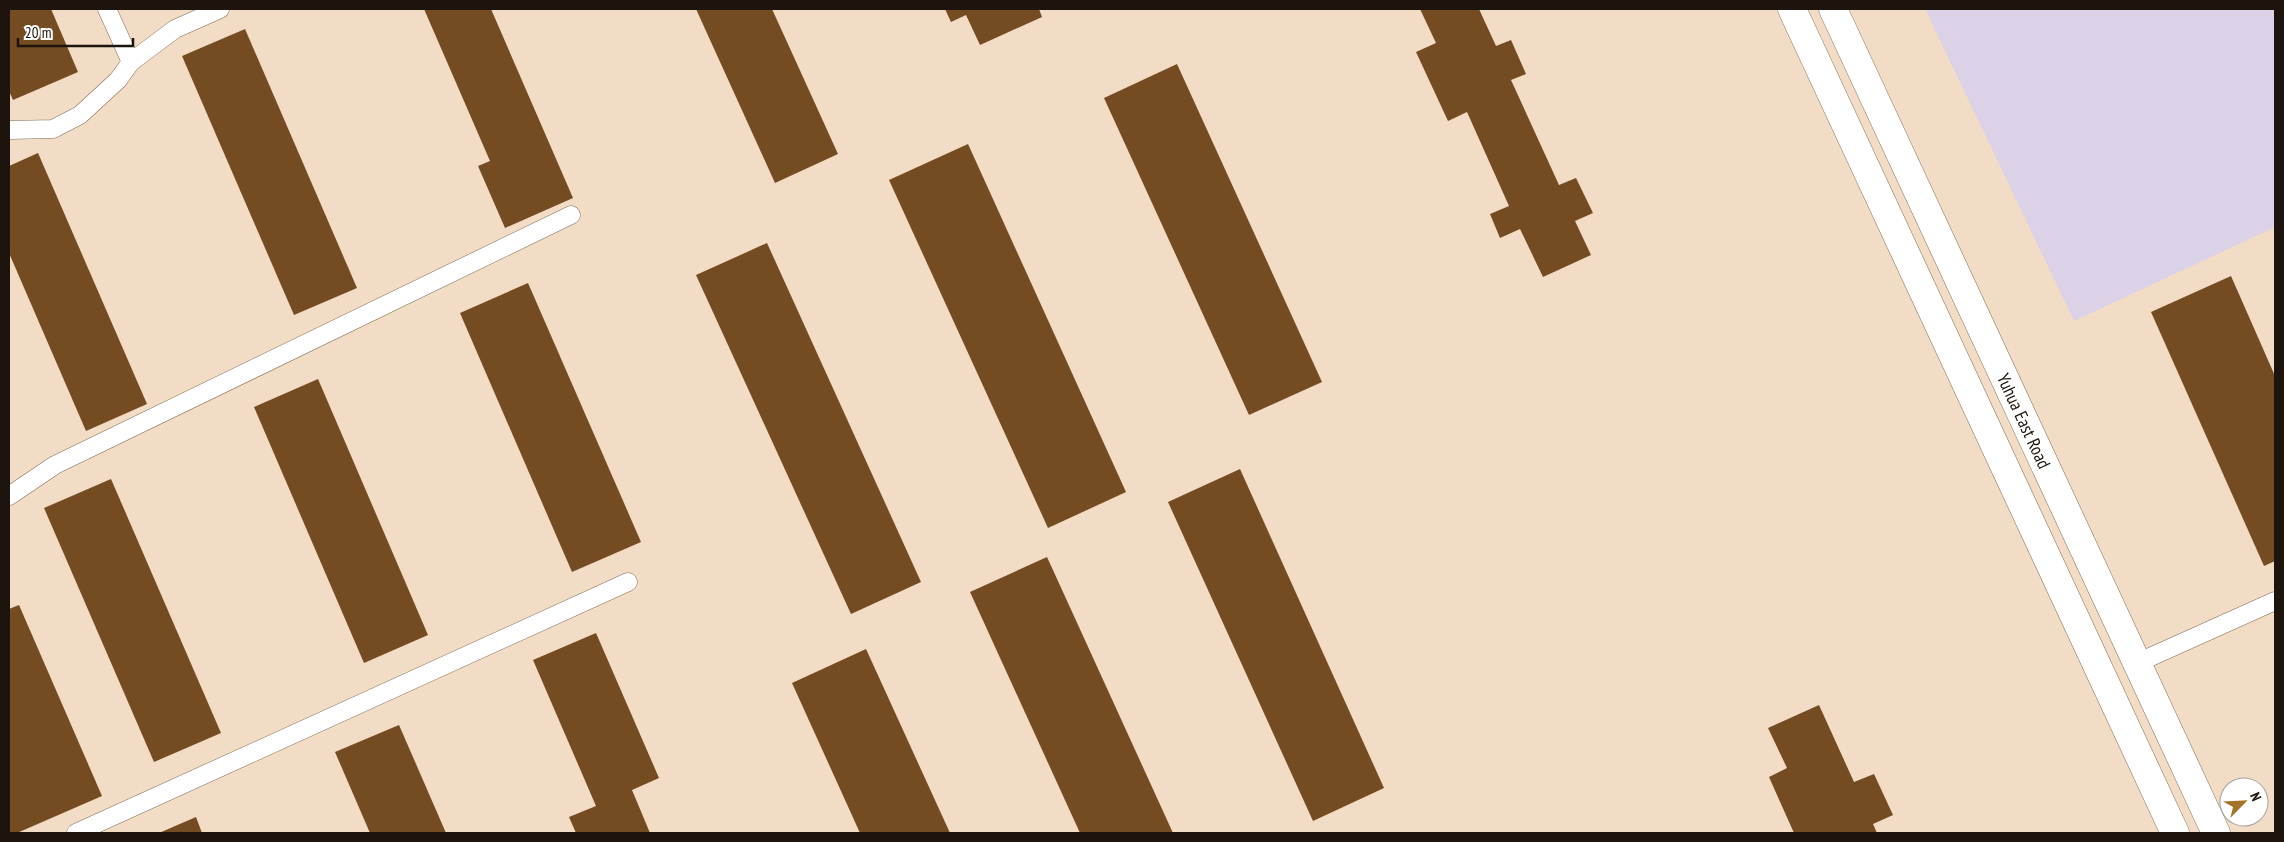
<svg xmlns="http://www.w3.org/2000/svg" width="2284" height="842" viewBox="0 0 2284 842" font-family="'PT Sans Narrow',sans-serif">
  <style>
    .industrial { fill: #dbd2e7 }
    .building { fill: #754b21 }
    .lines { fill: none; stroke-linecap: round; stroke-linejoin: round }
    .service-casing { stroke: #816e59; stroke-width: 19 }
    .tertiary-casing { stroke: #816e59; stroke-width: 29 }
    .service { stroke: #fff; stroke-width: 18 }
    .tertiary { stroke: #fff; stroke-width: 28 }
    .labels { text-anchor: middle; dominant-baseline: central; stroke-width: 5; stroke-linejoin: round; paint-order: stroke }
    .street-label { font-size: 18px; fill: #1d150d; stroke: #fff }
  </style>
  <rect width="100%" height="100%" fill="#f2dcc5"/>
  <path class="industrial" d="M1925 9H2275V227L2074 321Z"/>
  <g class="building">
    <path d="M9 9H51L78 72 13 100 9 91Z"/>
    <path d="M424 9H491L573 198 505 228 478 166 490 161Z"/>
    <path d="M696 9H772L838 154 775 183Z"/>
    <path d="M945 9H1039L1042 17 980 45 966 15 951 22Z"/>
    <path d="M1420 9H1479L1496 46 1511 40 1526 74 1511 80 1559 185 1576 178 1593 213 1575 221 1591 255 1543 277 1520 229 1500 238 1490 214 1509 206 1467 112 1448 121 1416 52 1436 43Z"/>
    <path d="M245 29 357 288 294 315 182 56Z"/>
    <path d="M1177 64 1322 382 1249 415 1104 98Z"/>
    <path d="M968 144 1126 492 1048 528 889 180Z"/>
    <path d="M38 153 147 404 86 431 9 253V166Z"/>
    <path d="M767 243 921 582 851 614 696 275Z"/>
    <path d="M2231 276 2275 376V561L2264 566 2151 312Z"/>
    <path d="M528 283 641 542 572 572 460 313Z"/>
    <path d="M318 379 428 635 364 663 254 407Z"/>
    <path d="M1240 469 1384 788 1313 821 1168 502Z"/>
    <path d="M111 479 221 733 154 762 44 508Z"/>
    <path d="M1047 557 1173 833H1080L970 592Z"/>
    <path d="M19 605 102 796 17 833H9V609Z"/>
    <path d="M596 633 659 778 632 790 650 833H576L569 817 596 806 533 660Z"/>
    <path d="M866 649 950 833H860L792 683Z"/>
    <path d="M1819 705 1854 782 1874 774 1893 815 1873 824 1877 833H1794L1769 777 1787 768 1768 728Z"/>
    <path d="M399 725 446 833H370L335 752Z"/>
    <path d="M196 817 202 833H159Z"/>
  </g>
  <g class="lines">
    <defs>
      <g id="service">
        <path d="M107 9 131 62"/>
        <path d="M9 130 53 129 80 115 118 80 131 62 175 29 220 9"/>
        <path d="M9 496 55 465 571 215"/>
        <path d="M2137 663 2275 601"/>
        <path d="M76 833 628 582"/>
      </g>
      <g id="tertiary">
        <path d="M1792 9 2175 833"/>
        <path id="s1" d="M1833 9 2216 833"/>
      </g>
    </defs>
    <use href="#service" class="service-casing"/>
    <use href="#tertiary" class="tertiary-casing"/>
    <use href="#service" class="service"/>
    <use href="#tertiary" class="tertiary"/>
  </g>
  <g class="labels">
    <g class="street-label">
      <text stroke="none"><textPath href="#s1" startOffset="454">Yuhua East Road</textPath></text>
    </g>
  </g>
  <rect width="2284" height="842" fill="none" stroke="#1d150d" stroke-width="20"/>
  <g transform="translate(2244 802) rotate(66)"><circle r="24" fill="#ffffff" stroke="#a5a19e"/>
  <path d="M0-4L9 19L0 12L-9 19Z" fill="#a37427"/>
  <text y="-8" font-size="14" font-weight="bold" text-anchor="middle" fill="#1d150d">N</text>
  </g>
  <path d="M18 38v8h115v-8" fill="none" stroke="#1d150d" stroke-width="2.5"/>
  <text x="25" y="38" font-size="15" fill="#1d150d" stroke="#ffffff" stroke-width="4" paint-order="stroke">20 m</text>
</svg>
